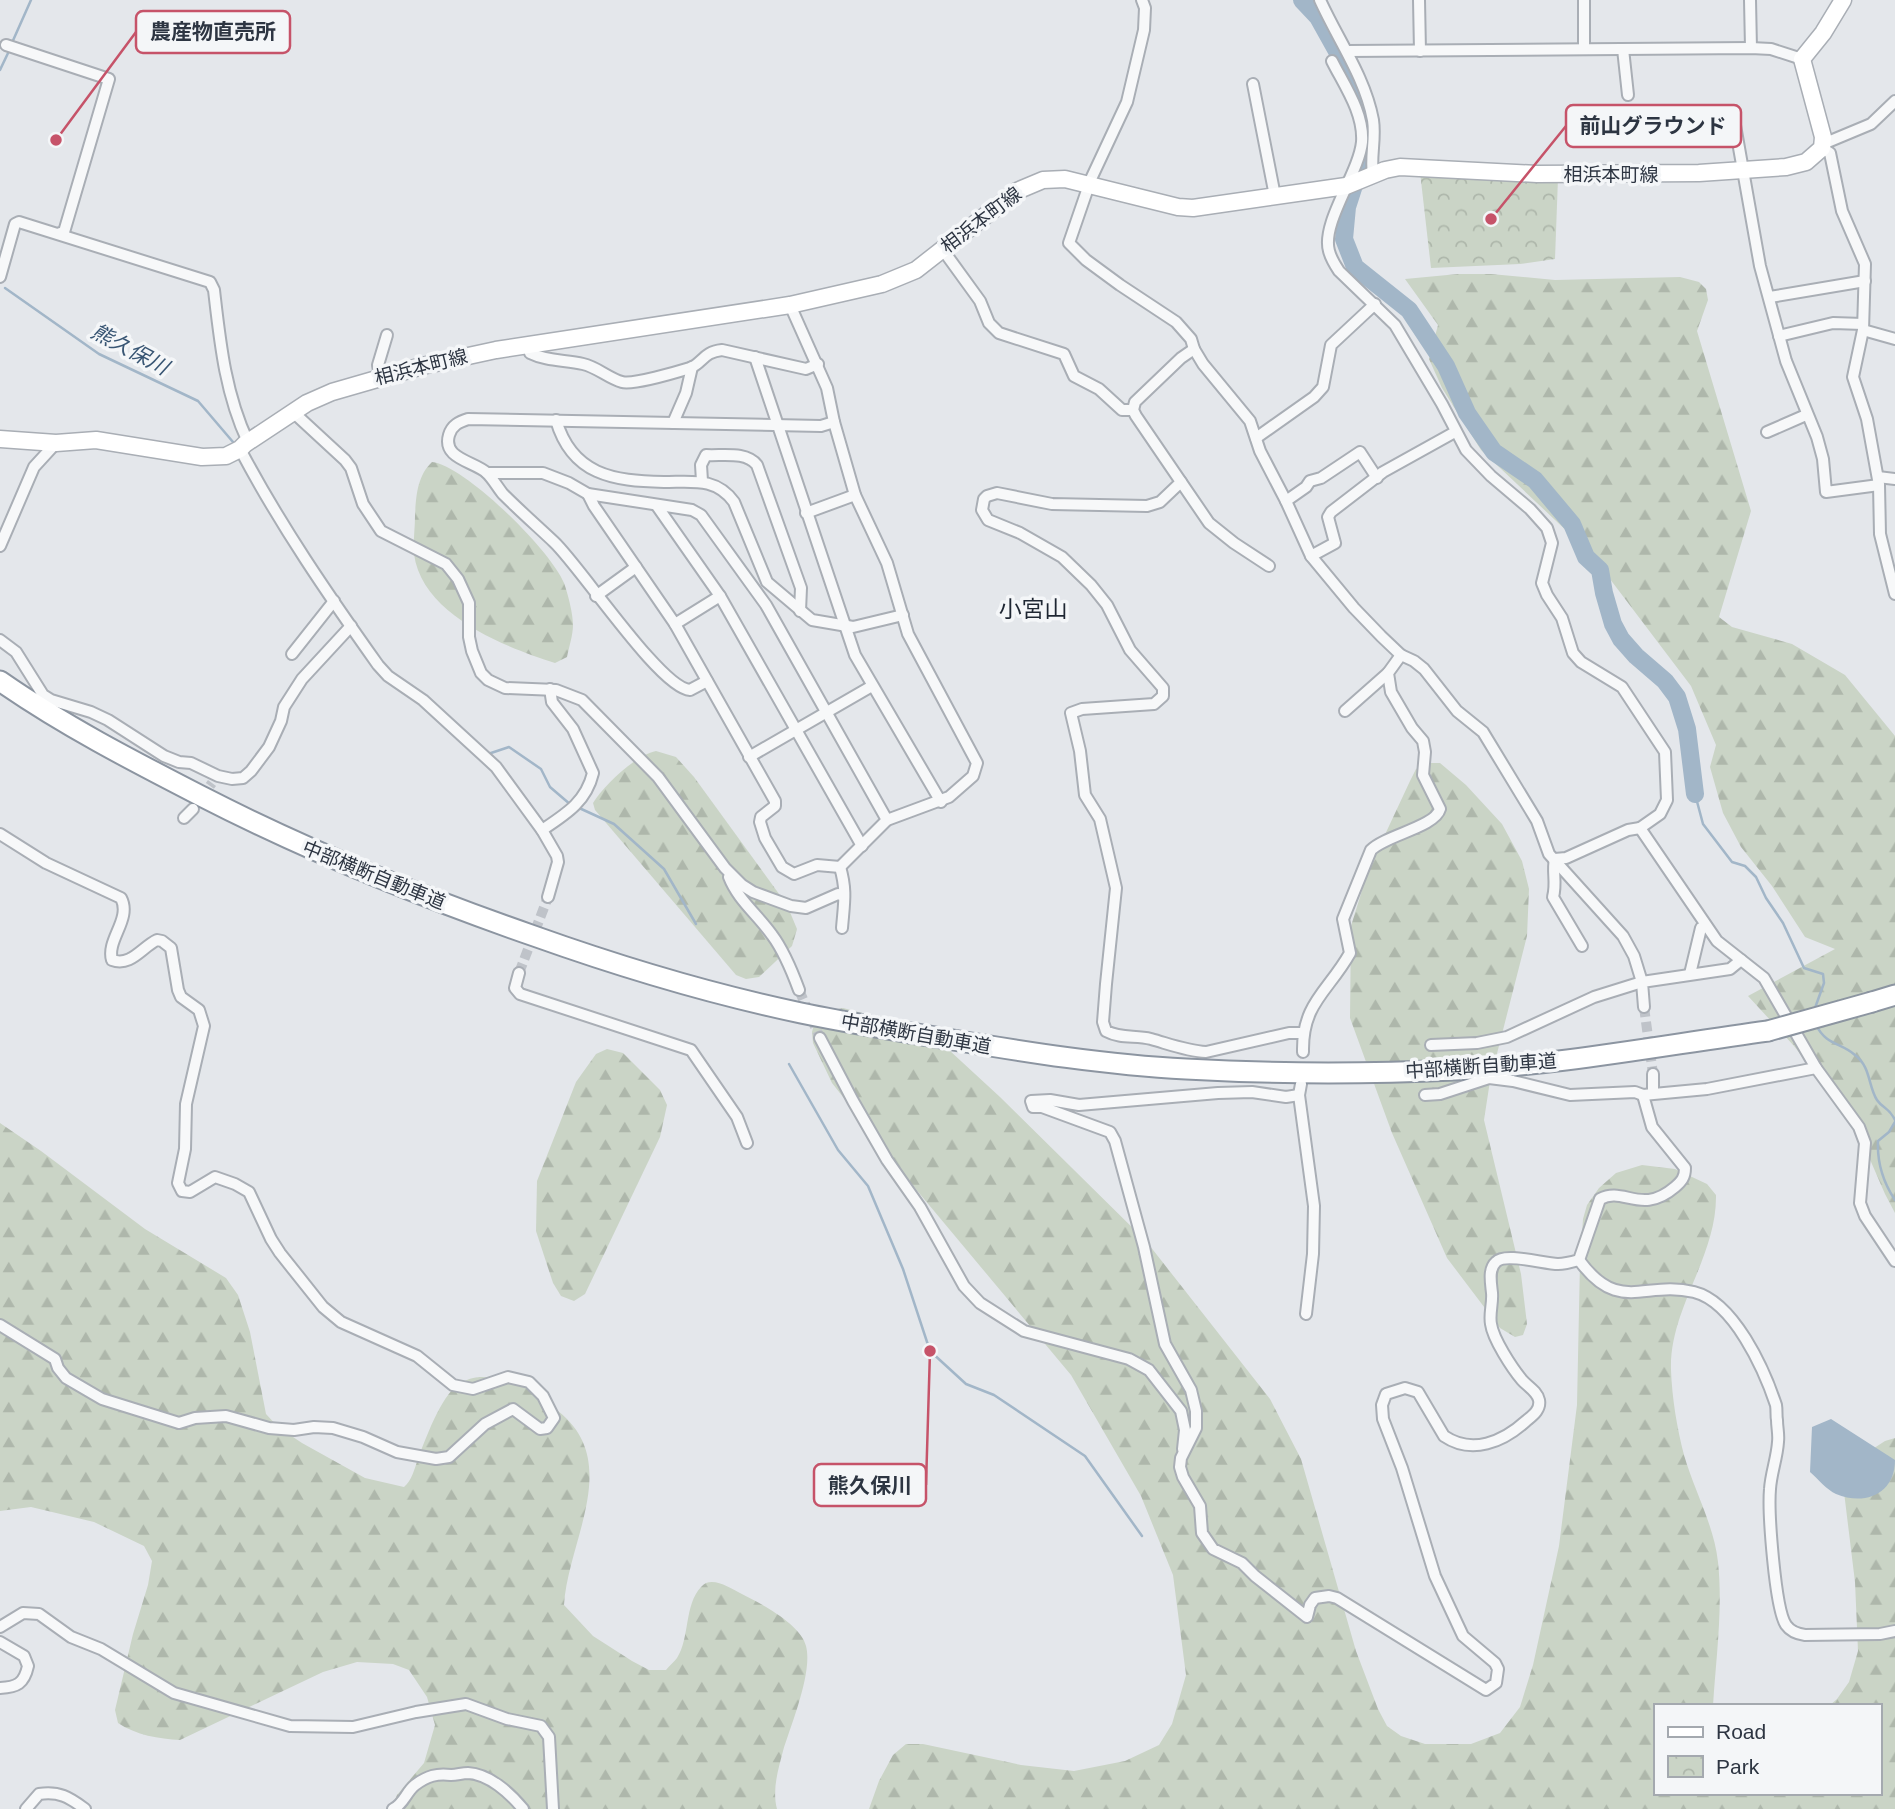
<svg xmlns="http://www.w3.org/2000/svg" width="1895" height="1809" viewBox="0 0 1895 1809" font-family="Helvetica,'Noto Sans JP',sans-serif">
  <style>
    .forest { fill: url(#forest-firs) }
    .park { fill: url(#park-crowns) }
    .water { fill: #a2b6c8 }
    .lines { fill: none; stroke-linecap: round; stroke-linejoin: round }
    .stream { stroke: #a2b6c8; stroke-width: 2.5 }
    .river { stroke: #a2b6c8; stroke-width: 18 }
    .street-tunnel { stroke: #bfc3c9; stroke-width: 10; stroke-dasharray: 10 5; stroke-linecap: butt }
    .street-casing { stroke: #a9aeb5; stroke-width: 14 }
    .secondary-casing { stroke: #a9aeb5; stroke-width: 19 }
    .highway-casing { stroke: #8c95a1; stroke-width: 23 }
    .street { stroke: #f7f8f9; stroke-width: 10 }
    .secondary { stroke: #fff; stroke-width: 16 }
    .highway { stroke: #fff; stroke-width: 19 }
    .highway-bridge-casing { stroke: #8c95a1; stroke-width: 23; stroke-linecap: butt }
    .highway-bridge { stroke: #fff; stroke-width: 19 }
    .labels { text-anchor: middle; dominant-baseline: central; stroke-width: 7; stroke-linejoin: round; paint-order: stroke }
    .street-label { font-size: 19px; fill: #2d3542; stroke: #f4f6f8 }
    .water-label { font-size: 21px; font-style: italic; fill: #395674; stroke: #f4f6f8 }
    .quarter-label { font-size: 23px; fill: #1f2733; stroke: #f4f6f8 }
    .leader { fill: none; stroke: #c65369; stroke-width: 2.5 }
    .callout-dot { fill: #c65369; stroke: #f4f6f8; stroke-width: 2.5 }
    .callout { fill: #f4f6f8; stroke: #c65369; stroke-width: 2.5 }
    .callout-label { font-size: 21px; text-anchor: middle; font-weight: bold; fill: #2d3542 }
  </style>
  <defs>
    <pattern id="forest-firs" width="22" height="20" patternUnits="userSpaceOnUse" patternTransform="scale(1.75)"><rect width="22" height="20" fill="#cad4c6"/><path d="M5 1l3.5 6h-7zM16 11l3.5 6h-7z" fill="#aeb7ab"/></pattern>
    <pattern id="park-crowns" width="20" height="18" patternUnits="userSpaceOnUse" patternTransform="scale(1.75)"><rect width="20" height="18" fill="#cad4c6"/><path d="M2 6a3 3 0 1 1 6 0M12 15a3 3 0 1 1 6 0" fill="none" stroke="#aeb7ab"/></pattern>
  </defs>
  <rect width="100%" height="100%" fill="#e4e7eb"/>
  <g class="forest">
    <path d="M1458 274H1491L1555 280 1680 277 1699 282 1706 289 1708 300 1697 331 1751 511 1719 617 1732 627 1792 644 1845 675 1895 736V1213L1885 1194 1855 1125 1794 1046 1748 996 1835 949 1805 937 1772 886 1741 847 1723 813 1710 767 1716 745 1691 686 1591 554 1481 450 1442 388 1429 359 1438 325 1405 279Z"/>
    <path d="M432 462C466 466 551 551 564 583 568 594 573 614 573 625 573 635 569 647 567 657L555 663C505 647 422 615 414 554 413 542 415 528 415 516 416 497 417 476 432 462Z"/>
    <path d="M656 751 676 757 694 777 787 905 797 929 792 946 759 977 746 979 736 975 595 810 593 803C604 785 636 755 656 751Z"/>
    <path d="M1426 763H1440L1466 785 1502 824 1522 861 1529 889 1527 936 1490 1081 1484 1120 1521 1274 1527 1324 1523 1335 1515 1337 1500 1328 1447 1258 1392 1133 1350 1018 1351 926 1368 871 1410 781 1416 769Z"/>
    <path d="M843 1008 901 1023 949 1050 1000 1097 1146 1241 1270 1399 1301 1459 1356 1651 1378 1709 1387 1726 1401 1736 1425 1744H1471L1500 1733 1520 1707 1533 1665 1559 1546 1577 1405 1580 1262 1583 1219 1587 1205 1599 1188 1616 1173 1642 1165 1675 1169 1707 1184 1716 1195C1717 1257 1669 1309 1671 1370 1672 1398 1677 1428 1684 1455 1694 1490 1714 1525 1718 1562 1723 1609 1716 1658 1713 1706H1655V1793H1879V1706H1829L1837 1699 1849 1682 1858 1651 1855 1582 1844 1492 1868 1452 1885 1441 1895 1438V1809H869L879 1781 893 1755 906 1744H923L1021 1765 1074 1771 1125 1761 1159 1745 1172 1724 1186 1675 1173 1575 1141 1496 1071 1375 904 1175 832 1083 813 1043 812 1032 816 1017 823 1012Z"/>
    <path d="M607 1049 623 1053 660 1090 667 1105 660 1137 585 1294 574 1301 561 1296 553 1283 536 1231 537 1181 576 1082 596 1054Z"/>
    <path d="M0 1123 41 1151 145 1229 226 1278 238 1295 250 1332 266 1414 278 1427 302 1443 365 1478 404 1487C412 1480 414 1470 418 1459 425 1440 441 1396 458 1385 478 1370 501 1379 523 1387 537 1391 547 1402 558 1411 623 1462 568 1540 564 1605L593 1636 632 1661 649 1670H666C669 1666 674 1662 677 1658 690 1638 684 1605 701 1587 711 1575 730 1588 740 1593 760 1603 801 1624 806 1646 813 1672 791 1725 783 1751 778 1770 772 1790 777 1809H391L397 1795 424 1763 435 1725 427 1697 409 1670 393 1664 357 1662 323 1672 180 1740C159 1739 136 1735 118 1723L115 1710 133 1634 148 1585 152 1561 144 1546 94 1522 31 1507 0 1511Z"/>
  </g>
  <path class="park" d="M1420 172 1558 178 1555 259 1520 264 1431 268Z"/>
  <path class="water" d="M1831 1419 1895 1460C1895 1494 1865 1506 1836 1494 1827 1490 1818 1479 1810 1472L1812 1427Z"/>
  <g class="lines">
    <g class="stream">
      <path d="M11 45 31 0"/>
      <path d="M0 70 9 51"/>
      <path d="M5 288 99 354 198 401 233 442"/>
      <path d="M488 754 509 747 541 769 550 787 571 805"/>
      <path d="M1695 794 1703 824 1732 862 1745 866 1756 877 1766 898 1783 923 1804 968 1823 974 1824 983 1815 1008"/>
      <path d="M577 807 614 824 664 869 696 924"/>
      <path d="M1816 1025C1827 1046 1840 1042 1855 1055 1871 1067 1868 1086 1877 1100 1883 1109 1889 1107 1895 1120"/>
      <path d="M789 1064 838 1150 868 1186 903 1269 930 1351 966 1384 994 1395 1085 1456 1142 1536"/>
      <path d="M1895 1122 1889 1132 1878 1141C1877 1163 1883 1182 1895 1200"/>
    </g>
    <path class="river" d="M1302 0 1318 17 1342 60 1363 107 1369 139 1347 207 1344 239 1355 267 1409 310 1446 366 1467 413 1494 452 1535 480 1572 524 1586 557 1600 570 1604 593 1613 624 1621 639 1636 656 1665 681 1677 697 1687 729 1695 794"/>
    <g class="street-tunnel">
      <path d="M201 798 212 783"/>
      <path d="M519 973 548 897"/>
      <path d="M799 990 820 1038"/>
      <path d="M1644 1007 1653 1074"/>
    </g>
    <defs>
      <g id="street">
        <path d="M1142 0 1145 8 1144 30 1127 102 1091 179 1069 243 1086 260 1120 285 1176 322 1191 339 1194 349 1203 364 1250 421 1260 451 1286 501 1311 556 1354 608 1381 636 1401 655 1414 661 1424 669 1457 711 1483 732 1537 821 1549 854 1623 936 1634 956 1642 982 1594 997 1507 1037 1477 1043 1431 1045"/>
        <path d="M1320 0C1338 40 1365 77 1373 120 1376 139 1370 157 1373 175"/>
        <path d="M1419 0 1420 51"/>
        <path d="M1584 0V49"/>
        <path d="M1750 0 1751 48"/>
        <path d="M6 45 109 79 64 232 60 233"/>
        <path d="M1623 49 1628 95"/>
        <path d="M1347 51 1751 48 1771 49 1802 59"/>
        <path d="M1332 61C1344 85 1364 113 1362 142 1359 173 1321 223 1329 251 1331 259 1335 265 1339 271L1395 325 1442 404 1466 450 1491 476 1530 509 1547 528 1552 543 1542 583 1547 595 1562 618 1573 653 1581 662 1622 687 1665 752 1667 800 1660 814 1640 828 1628 830 1566 858 1555 859"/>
        <path d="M1253 84 1275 196"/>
        <path d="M1733 114 1760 266 1786 361 1817 437 1823 459 1826 492 1879 485"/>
        <path d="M1823 144 1871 124 1895 101"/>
        <path d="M1822 148 1830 153 1842 211 1865 264 1863 330 1853 377 1867 419 1879 485 1880 534 1895 594"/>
        <path d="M943 250 980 301 989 323 999 333 1064 354 1074 376 1099 389 1122 410H1133"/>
        <path d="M0 277 15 224 19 222 210 282 214 290C220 342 225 393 248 442"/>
        <path d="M1770 297 1865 281"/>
        <path d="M790 305 827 388 834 422 855 495 887 563 908 634 977 763 973 776 949 797 887 820 840 867"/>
        <path d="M1863 330 1895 339"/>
        <path d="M1779 336 1833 323 1863 324"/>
        <path d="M528 345 530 353C546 361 565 360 583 364 597 367 608 378 622 382 633 385 677 372 690 368 703 363 703 352 722 350L806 369 818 364"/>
        <path d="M1194 349 1181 358 1135 402 1133 410 1136 416 1181 482 1160 502 1147 506 1052 504 997 493 987 496 984 499 982 510 988 520 1020 533 1062 557 1091 585 1107 605 1130 650 1163 688V696L1154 704 1082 709 1071 713 1080 751 1085 795 1100 819 1116 888 1106 984 1103 1022 1106 1031C1121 1039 1135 1035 1151 1039 1169 1044 1187 1051 1206 1052L1289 1033H1302"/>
        <path d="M755 357 855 655 941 802"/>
        <path d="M380 377 378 365 387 335"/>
        <path d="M293 412 345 460 351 468 363 504 381 531 446 564 458 579 469 603V637L472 651 481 673 488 680 505 688 556 690 582 700 658 777 725 868 742 885 753 892 791 906 806 908 838 894 844 896"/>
        <path d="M556 420C572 475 613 481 664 482 692 482 716 477 734 502L767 582 812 620 853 627 903 615"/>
        <path d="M673 423 686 393 692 367"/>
        <path d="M1767 432 1806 415"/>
        <path d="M1256 438 1314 397 1323 387 1331 345 1375 304"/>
        <path d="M240 449C280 525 329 596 378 665L388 676 423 700 496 767 542 830 557 856 558 862 548 897"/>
        <path d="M487 473H543L569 483 588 494 692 510 701 515 766 605 887 820"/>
        <path d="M1878 477 1895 479"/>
        <path d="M702 481 701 465 706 455C723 456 746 451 757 465L801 588 800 611"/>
        <path d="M1181 482 1209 523 1234 543 1269 566"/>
        <path d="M588 494 594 506 675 624 775 801V806L761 817 760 822 765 838 782 867 794 874 817 865 840 867"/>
        <path d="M1286 501 1306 487 1310 481 1321 478 1360 452 1377 478"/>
        <path d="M657 506 720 596 862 846"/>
        <path d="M806 513 855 495"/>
        <path d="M0 546 34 467 56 443"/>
        <path d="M1311 556 1335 543 1328 517 1331 512 1383 472 1455 432"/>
        <path d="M596 596 636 567"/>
        <path d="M675 624 720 596"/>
        <path d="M0 640 16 652 43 695 51 700 91 712 108 720 164 756 179 762 191 763 218 776 232 779 243 778 251 771 269 747 281 721 284 707 302 679 351 626"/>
        <path d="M292 654 334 601"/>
        <path d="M707 681 690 690C660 688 580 566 554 542 537 526 520 511 503 494 498 488 493 479 487 473 474 461 442 459 449 435 452 425 459 422 468 419L821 426 834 422"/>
        <path d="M1345 711 1388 673"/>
        <path d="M749 757 872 686"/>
        <path d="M184 818 193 809"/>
        <path d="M1640 828 1717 941 1764 978 1816 1068 1859 1127 1865 1143 1860 1203 1865 1216 1895 1261"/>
        <path d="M542 830C566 814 586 802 593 773L573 729 552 702 550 689"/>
        <path d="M0 834 46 863 121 898C132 919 106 940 112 960 131 967 142 947 157 940L162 941 171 948 178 990 181 997 199 1010 204 1026 186 1104 185 1149 178 1183 182 1191 190 1192 215 1177 235 1184 249 1192 271 1239 280 1253 323 1307 341 1322 417 1356 453 1385 473 1389 508 1377 529 1382 543 1396 554 1418 547 1428 540 1429 513 1409 485 1424 449 1457 436 1459 397 1452 363 1437 333 1428 314 1427 294 1430 269 1428 226 1416 195 1418 179 1423 102 1399 66 1378 58 1368 55 1359 0 1325"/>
        <path d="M1555 859C1552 872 1557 882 1553 897L1582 946"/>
        <path d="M840 867C847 891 844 903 842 928"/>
        <path d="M729 877C738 900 757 914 772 935 784 951 792 971 799 990"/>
        <path d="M519 973 515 988 520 994 691 1050 737 1117 747 1143"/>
        <path d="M1690 974 1701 928 1706 926"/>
        <path d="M1644 1007 1642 982 1730 969 1741 960"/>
        <path d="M820 1038 853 1101 887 1160 920 1207 964 1286 980 1303 1024 1331 1129 1359 1149 1370 1181 1411 1185 1430 1183 1449"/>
        <path d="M1303 1052C1302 1003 1328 992 1350 953L1343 919 1371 850C1386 835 1435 827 1440 809L1423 775 1425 752 1423 741 1412 728 1391 692 1388 673 1401 655"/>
        <path d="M1653 1074V1093"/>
        <path d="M1301 1084 1299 1095 1314 1206 1313 1254 1306 1314"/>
        <path d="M1299 1095 1286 1097 1252 1092 1218 1093 1079 1105 1050 1100 1031 1101 1033 1107H1042L1110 1132 1115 1141 1144 1247 1165 1344 1191 1390 1196 1411V1428L1181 1458 1180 1467 1183 1477 1200 1506 1202 1533 1213 1549 1242 1563 1255 1576 1307 1617 1310 1605 1315 1598 1329 1596 1337 1598 1486 1690 1496 1683 1498 1669 1495 1663 1463 1636 1435 1576 1402 1468 1383 1419 1382 1405 1386 1394 1405 1388 1418 1392 1444 1436C1472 1455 1503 1442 1526 1421 1532 1416 1541 1410 1539 1400 1537 1391 1527 1386 1522 1380 1512 1368 1493 1339 1491 1324 1489 1314 1493 1303 1492 1293 1491 1283 1488 1269 1496 1262 1505 1252 1544 1264 1558 1264 1565 1264 1572 1262 1579 1260L1600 1199C1624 1186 1641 1216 1675 1187 1682 1181 1685 1177 1685 1168L1652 1127 1643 1095 1707 1089 1816 1068"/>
        <path d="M1425 1095 1440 1094 1489 1078 1513 1081 1570 1095 1635 1092 1643 1095"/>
        <path d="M1579 1260C1619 1315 1644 1280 1694 1292 1734 1302 1764 1369 1776 1405 1777 1411 1776 1415 1777 1420 1777 1428 1779 1434 1778 1442 1777 1458 1771 1473 1770 1489 1768 1512 1775 1609 1786 1625 1791 1632 1797 1634 1805 1635L1880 1634 1895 1631"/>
        <path d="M0 1627 23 1613 39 1614 71 1637 101 1649 174 1693 290 1726 353 1727 416 1712 466 1704 507 1719 541 1726 549 1737 553 1809"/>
        <path d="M0 1642 24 1656 28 1666C24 1684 17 1687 0 1688"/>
        <path d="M26 1809 39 1794C59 1791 69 1797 85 1809"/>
        <path d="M393 1809C404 1804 406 1792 415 1785 427 1776 437 1773 451 1775 457 1775 462 1773 468 1773 489 1774 510 1793 523 1809"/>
      </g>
      <path id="secondary" d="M0 439 56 443 96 440 202 457 226 456 240 449 245 444 307 403 332 392 422 366 496 350 790 305 882 284 916 270 1017 191 1043 180 1065 179 1178 207 1193 208 1346 186 1385 170 1400 167 1537 174 1699 173 1786 167 1806 162 1822 148 1823 137 1802 59 1823 33 1843 0"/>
      <g id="highway">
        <path d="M0 681C63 725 133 761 201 796 310 852 419 896 534 936 621 967 711 994 801 1013 849 1023 898 1031 947 1039 1026 1052 1106 1065 1186 1069 1276 1074 1366 1074 1455 1070 1560 1065 1664 1045 1768 1031"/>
        <path d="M1872 1002 1895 995"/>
      </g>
    </defs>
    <use href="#street" class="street-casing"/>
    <use href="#secondary" class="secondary-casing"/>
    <use href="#highway" class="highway-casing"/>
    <use href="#street" class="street"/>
    <use href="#secondary" class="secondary"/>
    <use href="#highway" class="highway"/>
    <defs>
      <path id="highway-bridge" d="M1768 1031 1872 1002"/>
    </defs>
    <use href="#highway-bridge" class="highway-bridge-casing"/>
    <use href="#highway-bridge" class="highway-bridge"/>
  </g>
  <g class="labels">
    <g class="street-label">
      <text x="1611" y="174">相浜本町線</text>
      <text transform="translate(981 220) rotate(-37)">相浜本町線</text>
      <text transform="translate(421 367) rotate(-14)">相浜本町線</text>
      <text transform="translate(374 875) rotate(22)">中部横断自動車道</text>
      <text transform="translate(916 1034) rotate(10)">中部横断自動車道</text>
      <text transform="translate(1481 1066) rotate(-4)">中部横断自動車道</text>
    </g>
    <g class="water-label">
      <text transform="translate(130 349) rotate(28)">熊久保川</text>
    </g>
    <g class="quarter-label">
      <text x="1033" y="609">小宮山</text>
    </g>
  </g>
  <path class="leader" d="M56 140L136 32M1491 219L1566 126M930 1351L926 1485"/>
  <g class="callout-dot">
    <circle cx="56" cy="140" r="7"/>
    <circle cx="1491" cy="219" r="7"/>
    <circle cx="930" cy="1351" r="7"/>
  </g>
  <g class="callout">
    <rect x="136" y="11" width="154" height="42" rx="7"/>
    <rect x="1566" y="105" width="175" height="42" rx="7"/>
    <rect x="814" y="1464" width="112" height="42" rx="7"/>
  </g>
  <g class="callout-label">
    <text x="213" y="39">農産物直売所</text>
    <text x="1653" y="133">前山グラウンド</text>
    <text x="870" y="1493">熊久保川</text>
  </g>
  <rect x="1654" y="1704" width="228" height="91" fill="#f4f6f8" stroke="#a4a9af" stroke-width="2"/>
  <rect x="1668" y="1727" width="35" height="10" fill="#ffffff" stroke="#a4a9af" stroke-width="2"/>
  <text x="1716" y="1739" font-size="21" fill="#2d3542">Road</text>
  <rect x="1668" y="1756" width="35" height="21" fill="url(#park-crowns)" stroke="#a4a9af" stroke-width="2"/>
  <text x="1716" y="1774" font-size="21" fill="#2d3542">Park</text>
</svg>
